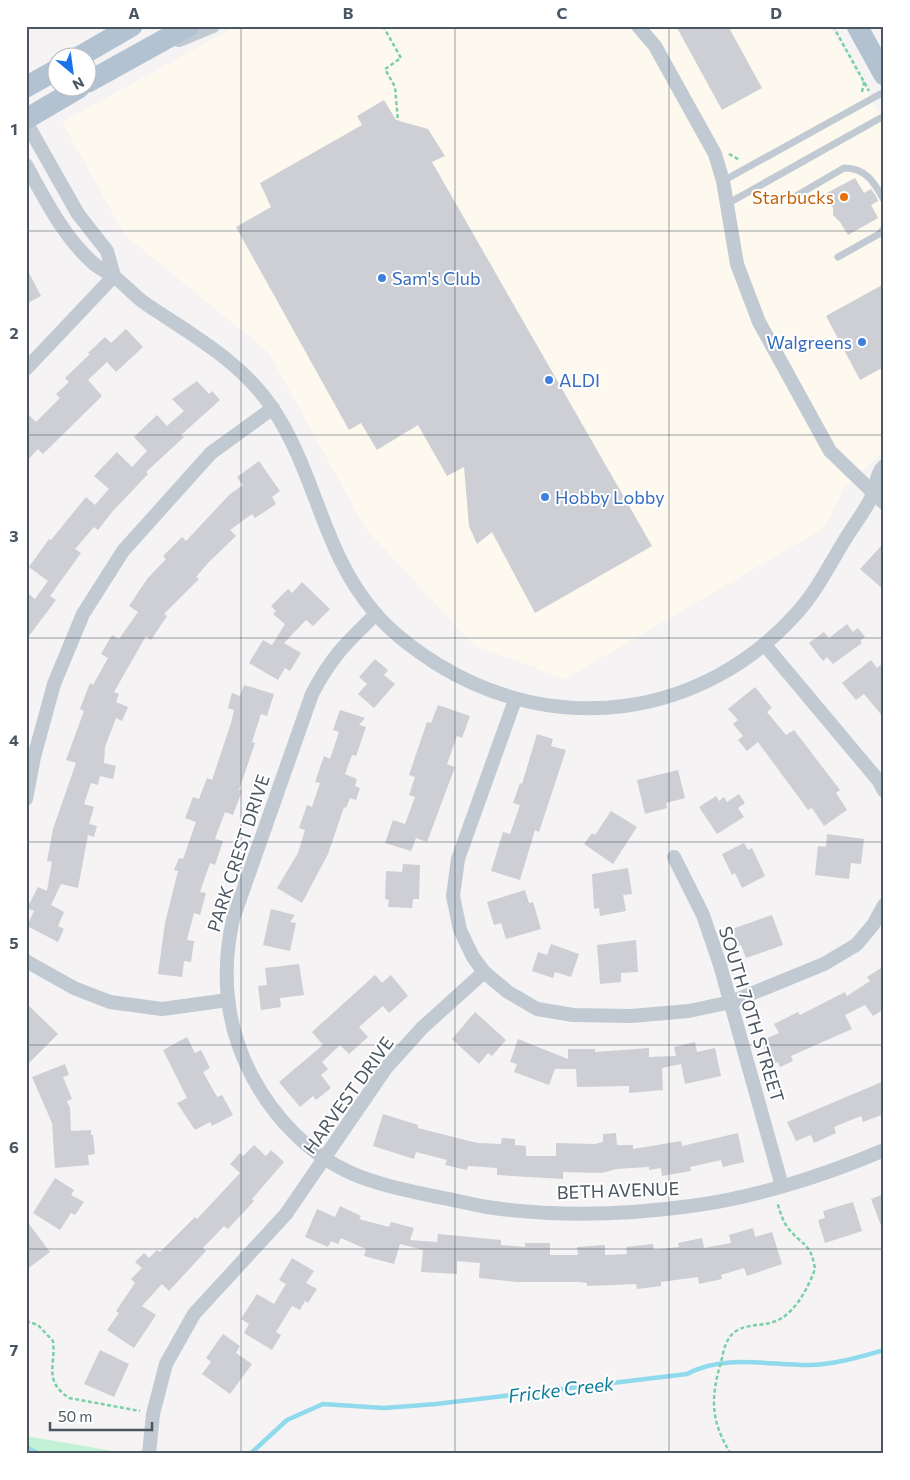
<svg xmlns="http://www.w3.org/2000/svg" width="910" height="1480" viewBox="0 0 910 1480" font-family="Commissioner,sans-serif">
  <style>
    .commercial { fill: #fdf9ef }
    .green { fill: #c3f1d5 }
    .lines { fill: none; stroke-linecap: round; stroke-linejoin: round }
    .stream { stroke: #90daee; stroke-width: 4.5 }
    .building { fill: #cdcfd5 }
    .path { stroke: #7ad0a6; stroke-width: 2.5; stroke-dasharray: 4 2.5; stroke-linecap: butt }
    .lane { stroke: #c1cad2; stroke-width: 7 }
    .street { stroke: #c1cad2; stroke-width: 14 }
    .primary { stroke: #b3c2d1; stroke-width: 21 }
    .grid { fill: none; stroke: #4a5661; stroke-width: 1; stroke-opacity: 0.55 }
    .food-dot { fill: #e8710a; stroke: #fff; stroke-width: 2 }
    .shop-dot { fill: #3f7fe0; stroke: #fff; stroke-width: 2 }
    .labels { text-anchor: middle; dominant-baseline: central; stroke-width: 4; stroke-linejoin: round; paint-order: stroke }
    .food-label { font-size: 18px; fill: #c56008; stroke: #fff; text-anchor: end }
    .shop-label { font-size: 18px; fill: #366cbe; stroke: #fff; text-anchor: start }
    .street-label { font-size: 18px; fill: #4a5661; stroke: #fff }
    .water-label { font-size: 19px; font-style: italic; fill: #0c7c9b; stroke: #fff }
    .neatline { fill: none; stroke: #4a5661; stroke-width: 2 }
    .grid-label { font-size: 16px; text-anchor: middle; font-weight: bold; fill: #4a5661 }
  </style>
  <rect width="100%" height="100%" fill="#f5f3f3"/>
  <path class="commercial" d="M237 26H829L884 120V451L845 487 824 528 565 679 474 645 366 529 269 353 125 235 62 122Z"/>
  <path class="green" d="M26 1436 113 1451 114 1454H26Z"/>
  <g class="lines">
    <g class="stream">
      <path d="M26 1447 39 1454"/>
      <path d="M250 1454 287 1420 323 1404 384 1408 436 1404 687 1374C723 1354 768 1365 808 1365 833 1365 860 1357 884 1350"/>
    </g>
  </g>
  <g class="building">
    <path d="M676 26H728L762 88 722 110Z"/>
    <path d="M384 100 396 120 428 129 445 156 432 162 652 546 535 613 492 532 477 544 469 526 464 467 447 476 418 425 377 450 361 423 349 430 236 227 271 207 260 183 362 125 357 116Z"/>
    <path d="M855 178 864 193 871 189 876 196 878 201 871 205 878 218 848 235 840 222 833 215V208L825 194Z"/>
    <path d="M26 267 41 296 26 304Z"/>
    <path d="M884 284V367L860 380 826 316Z"/>
    <path d="M126 329 143 347 116 372 107 362 88 380 102 396 43 454 38 449 26 462V412L36 422 60 398 56 394 69 382 65 378 90 354 88 353 105 337 111 343Z"/>
    <path d="M197 381 209 394 212 391 220 400 181 435 184 437 146 472 148 474 112 512 98 530 94 527 75 549 81 553 50 596 56 600 26 640V592L35 599 48 581 29 567 49 539 51 540 86 497 95 505 109 489 94 476 117 452 132 467 147 451 134 437 157 415 167 426 184 411 172 399Z"/>
    <path d="M259 461 280 491 272 497 276 504 255 518 252 514 230 530 236 536 208 563 196 577 199 579 164 614 167 616 151 640 146 636 114 692 119 694 116 702 128 707 122 721 116 718 105 747 104 763 116 766 113 779 100 776 98 785 91 783 84 804 94 807 89 824 97 826 94 837 88 835 78 888 61 884 51 905 64 912 58 926 64 929 58 942 27 926 34 911 27 908 38 887 47 891 52 862 47 861 53 829 76 763 66 760 84 711 80 709 90 683 93 685 108 658 101 654 112 635 119 639 138 612 129 606 147 579 166 559 163 556 182 537 186 541 230 494 243 485 237 477Z"/>
    <path d="M884 543V590L860 569Z"/>
    <path d="M302 582 330 609 313 626 306 620 284 643 301 653 290 671 285 668 278 680 249 663 263 640 272 645 285 624 273 614 276 611 271 606 288 589 292 593Z"/>
    <path d="M847 624 853 632 858 628 865 637 860 641 862 643 833 664 827 657 823 661 809 643 824 632 829 638Z"/>
    <path d="M375 659 388 670 384 675 395 684 374 708 358 694 367 684 359 677Z"/>
    <path d="M871 660 877 668 884 662V718L864 694 856 700 842 683Z"/>
    <path d="M244 685 274 694 267 716 261 714 252 742 255 743 239 790 242 791 233 815 225 812 215 839 223 841 215 865 210 863 200 892 206 893 200 915 194 913 187 940 194 941 191 962 184 961 182 977 158 974 165 923 178 871 174 870 179 858 183 859 196 822 185 818 193 797 199 799 207 778 212 780 231 723 234 710 228 708 232 693 240 696Z"/>
    <path d="M755 687 772 708 767 712 786 735 794 730 840 790 836 793 847 810 824 826 812 808 808 810 758 742 747 751 738 740 743 736 733 724 738 720 728 709Z"/>
    <path d="M438 705 470 716 462 738 457 736 447 764 455 767 427 842 416 838 411 851 385 843 393 820 405 824 415 797 409 795 415 777 409 775 427 722 431 723Z"/>
    <path d="M340 710 365 718 359 725 366 727 356 756 352 755 345 774 357 779 355 786 360 788 356 800 350 798 346 808 344 807 328 854 302 903 277 888 298 853 305 830 299 828 307 805 312 807 320 783 315 782 324 756 330 759 339 732 333 730Z"/>
    <path d="M537 734 553 739 551 746 566 750 539 832 535 830 520 880 491 871 503 832 510 834 520 805 513 803 520 783 522 784Z"/>
    <path d="M678 770 685 798 666 803 667 808 645 814 637 780Z"/>
    <path d="M739 794 745 803 738 808 744 817 717 834 699 807 716 796 719 801 724 797 727 802Z"/>
    <path d="M611 811 637 827 613 864 584 844 592 833 595 835Z"/>
    <path d="M827 834 864 839 861 864 851 863 849 879 815 875 818 846 826 847Z"/>
    <path d="M744 843 748 850 752 848 765 876 742 888 735 873 732 875 722 854Z"/>
    <path d="M403 864 420 865 419 899H413L412 908 388 907 389 900 385 899 386 871 402 872Z"/>
    <path d="M628 868 632 894 623 895 626 911 600 916 599 908 594 909 592 874Z"/>
    <path d="M525 890 529 903 533 902 541 929 506 939 501 923 494 925 487 902Z"/>
    <path d="M271 909 295 915 290 922 296 923 290 951 263 945Z"/>
    <path d="M772 915 783 945 746 958 741 945 738 946 732 929Z"/>
    <path d="M636 940 638 972 621 973V982L600 984 597 945Z"/>
    <path d="M551 944 579 954 571 977 555 972 553 978 532 971 538 952 547 955Z"/>
    <path d="M299 964 304 995 280 998 281 1007 261 1010 258 986 267 985 265 968Z"/>
    <path d="M884 966V1009L873 1016 865 1005 845 1015 852 1029 791 1056 793 1061 780 1067 778 1062 772 1065 761 1041 779 1033 774 1024 798 1012 800 1015 845 992 847 996 870 981 867 977Z"/>
    <path d="M375 975 382 983 391 975 408 996 389 1013 383 1006 359 1027 368 1037 349 1054 340 1045 322 1062 328 1069 321 1075 331 1088 316 1100 313 1096 300 1107 279 1082 323 1045 312 1032Z"/>
    <path d="M26 1003 58 1034 26 1066Z"/>
    <path d="M475 1012 506 1040 492 1056 488 1053 479 1064 452 1039Z"/>
    <path d="M187 1037 195 1053 201 1050 210 1068 203 1072 217 1097 222 1095 233 1115 212 1126 210 1122 195 1130 177 1103 187 1098 163 1050Z"/>
    <path d="M518 1039 568 1059V1049H595V1052L649 1048V1057L676 1056 674 1047 695 1042 697 1052 715 1048 721 1076 685 1084 681 1064 662 1068 663 1090 629 1093V1086L577 1087 576 1069H555L549 1085 514 1072 517 1064 510 1062Z"/>
    <path d="M65 1064 69 1075 63 1077 72 1099 67 1101 70 1108 71 1131 91 1130V1135H93L95 1154 88 1155 89 1165 55 1168 52 1123 32 1077Z"/>
    <path d="M884 1081V1114L863 1122 861 1116 834 1127 836 1133 814 1143 811 1135 796 1141 787 1122Z"/>
    <path d="M383 1114 418 1125V1128L477 1143 501 1144 502 1138 515 1139V1145L526 1146V1156H556V1143L595 1144 603 1142V1134L616 1133 617 1145H633V1149L681 1141 682 1146 738 1133 744 1162 723 1167 721 1160 690 1167 691 1171 662 1176 661 1168 649 1170V1167L616 1169 602 1173 563 1172V1179L497 1175V1168L468 1166 467 1170 445 1165 447 1160 416 1152 414 1159 373 1146Z"/>
    <path d="M254 1145 266 1156 271 1150 284 1162 252 1199 254 1201 228 1229 224 1226 203 1248 206 1251 169 1291 162 1284 142 1306 156 1315 134 1348 107 1330 119 1313 116 1311 135 1283 131 1279 142 1268 135 1262 144 1253 149 1258 157 1250 160 1252 195 1217 197 1219 240 1173 230 1164 240 1153 243 1156Z"/>
    <path d="M55 1178 74 1190 71 1195 84 1202 75 1215 71 1213 60 1230 33 1213Z"/>
    <path d="M884 1194V1230L883 1231 871 1199Z"/>
    <path d="M853 1202 862 1231 825 1243 818 1220 825 1218 823 1211Z"/>
    <path d="M340 1206 361 1216 359 1219 389 1227 391 1222 414 1228 410 1240 437 1242 438 1234 501 1240V1245L525 1247V1243H550V1255H578L577 1247 605 1245V1255L627 1254 626 1247 653 1244 654 1250 679 1247 678 1243 702 1238 704 1248 731 1243 729 1235 753 1228 755 1237 772 1232 782 1264 747 1276 744 1268 721 1275 722 1279 699 1284 698 1277 661 1282V1286L637 1289 636 1284 587 1286V1283L579 1282H517L479 1278 480 1263 457 1261V1274L421 1272 423 1250 400 1244 394 1264 364 1256 366 1249 341 1238 338 1244 331 1241 328 1247 305 1237 317 1209 335 1217Z"/>
    <path d="M26 1220 50 1252 26 1270Z"/>
    <path d="M292 1258 314 1271 306 1283 317 1289 308 1303 305 1301 300 1310 292 1306 276 1332 281 1335 272 1350 244 1333 249 1324 241 1319 257 1294 274 1304 286 1284 279 1280Z"/>
    <path d="M223 1334 240 1346 236 1353 252 1364 230 1394 202 1374 211 1362 206 1358Z"/>
    <path d="M100 1350 129 1364 114 1397 84 1384Z"/>
  </g>
  <g class="lines">
    <g class="path">
      <path d="M383 26 401 58 385 69 395 87 398 121"/>
      <path d="M833 26 869 91"/>
      <path d="M862 92 864 82"/>
      <path d="M729 154 740 160"/>
      <path d="M26 1321 38 1325 53 1341C56 1367 43 1380 69 1398L140 1411"/>
      <path d="M731 1454C709 1419 711 1396 722 1358 724 1348 727 1337 736 1331 747 1324 761 1326 773 1322 794 1316 808 1288 815 1269 811 1242 802 1246 788 1228 782 1220 780 1211 777 1202"/>
    </g>
    <g class="lane">
      <path d="M723 181 884 92"/>
      <path d="M796 196 844 168C866 168 874 182 884 200"/>
      <path d="M727 204 884 116"/>
      <path d="M838 257 879 234 884 229"/>
    </g>
    <g class="street">
      <path d="M638 26 655 46 715 154 723 181 737 264 759 322 830 451 884 503"/>
      <path d="M179 40 213 26"/>
      <path d="M26 122 78 214 107 251 114 276"/>
      <path d="M26 165C45 199 63 236 92 262 98 268 106 271 113 276 125 284 134 296 146 304 192 335 241 361 273 409 317 475 322 552 375 613 392 633 415 650 437 664 556 738 702 718 796 614 816 592 829 566 844 541 853 526 866 510 873 494 877 484 876 473 884 466"/>
      <path d="M26 369 114 276"/>
      <path d="M376 614C346 643 331 657 312 694L233 919C221 973 226 1027 252 1076 273 1116 308 1154 351 1173 376 1184 405 1190 433 1196 451 1199 469 1204 487 1207 554 1217 625 1215 691 1206 754 1198 826 1175 884 1150"/>
      <path d="M764 644 878 780 884 791"/>
      <path d="M515 700 458 859 453 896 460 930 473 957 484 972 508 992 537 1009 573 1015 631 1016 689 1011 731 1002 824 964 856 945 873 925 884 905"/>
      <path d="M26 799 34 757 54 684 83 614 123 551 211 453 273 408"/>
      <path d="M674 857 703 915 720 965 782 1186"/>
      <path d="M26 961 74 988 110 1002 162 1009 228 1000"/>
      <path d="M149 1454 153 1414 166 1364 194 1314 286 1214 386 1068 422 1028 484 972"/>
    </g>
    <g class="primary">
      <path d="M857 26 884 75"/>
      <path d="M77 58 132 26"/>
      <path d="M88 82 189 26"/>
      <path d="M26 87 58 69"/>
      <path d="M26 119 79 88"/>
    </g>
  </g>
  <path class="grid" d="M241 26V1454M455 26V1454M669 26V1454M26 231H884M26 435H884M26 638H884M26 842H884M26 1045H884M26 1249H884"/>
  <circle class="food-dot" cx="844" cy="197" r="5"/>
  <g class="shop-dot">
    <circle cx="382" cy="278" r="5"/>
    <circle cx="862" cy="342" r="5"/>
    <circle cx="549" cy="380" r="5"/>
    <circle cx="545" cy="497" r="5"/>
  </g>
  <g class="labels">
    <g class="food-label">
      <text x="834" y="197">Starbucks</text>
    </g>
    <g class="shop-label">
      <text x="392" y="278">Sam's Club</text>
      <text x="852" y="342" text-anchor="end">Walgreens</text>
      <text x="559" y="380">ALDI</text>
      <text x="555" y="497">Hobby Lobby</text>
    </g>
    <g class="street-label">
      <text transform="translate(238 853) rotate(-72)">PARK CREST DRIVE</text>
      <text transform="translate(752 1014) rotate(73)">SOUTH 70TH STREET</text>
      <text transform="translate(348 1095) rotate(-54)">HARVEST DRIVE</text>
      <text transform="translate(618 1190) rotate(-2)">BETH AVENUE</text>
    </g>
    <g class="water-label">
      <text transform="translate(561 1389) rotate(-7)">Fricke Creek</text>
    </g>
  </g>
  <rect width="910" height="1480" fill="none" stroke="#ffffff" stroke-width="55"/>
  <g transform="translate(72 72) rotate(151)"><circle r="24" fill="#ffffff" stroke="#b7bbc0"/>
  <path d="M0-4L9 19L0 12L-9 19Z" fill="#1a73e8"/>
  <text y="-8" font-size="14" font-weight="bold" text-anchor="middle" fill="#4a5661">N</text>
  </g>
  <path d="M50 1422v8h102v-8" fill="none" stroke="#4a5661" stroke-width="2.5"/>
  <text x="58" y="1422" font-size="15" fill="#4a5661" stroke="#ffffff" stroke-width="4" paint-order="stroke">50 m</text>
  <rect x="28" y="28" width="854" height="1424" class="neatline"/>
  <g class="grid-label">
    <text x="134" y="19">A</text>
    <text x="348" y="19">B</text>
    <text x="562" y="19">C</text>
    <text x="776" y="19">D</text>
    <text x="14" y="135">1</text>
    <text x="14" y="339">2</text>
    <text x="14" y="542">3</text>
    <text x="14" y="746">4</text>
    <text x="14" y="949">5</text>
    <text x="14" y="1153">6</text>
    <text x="14" y="1356">7</text>
  </g>
</svg>
